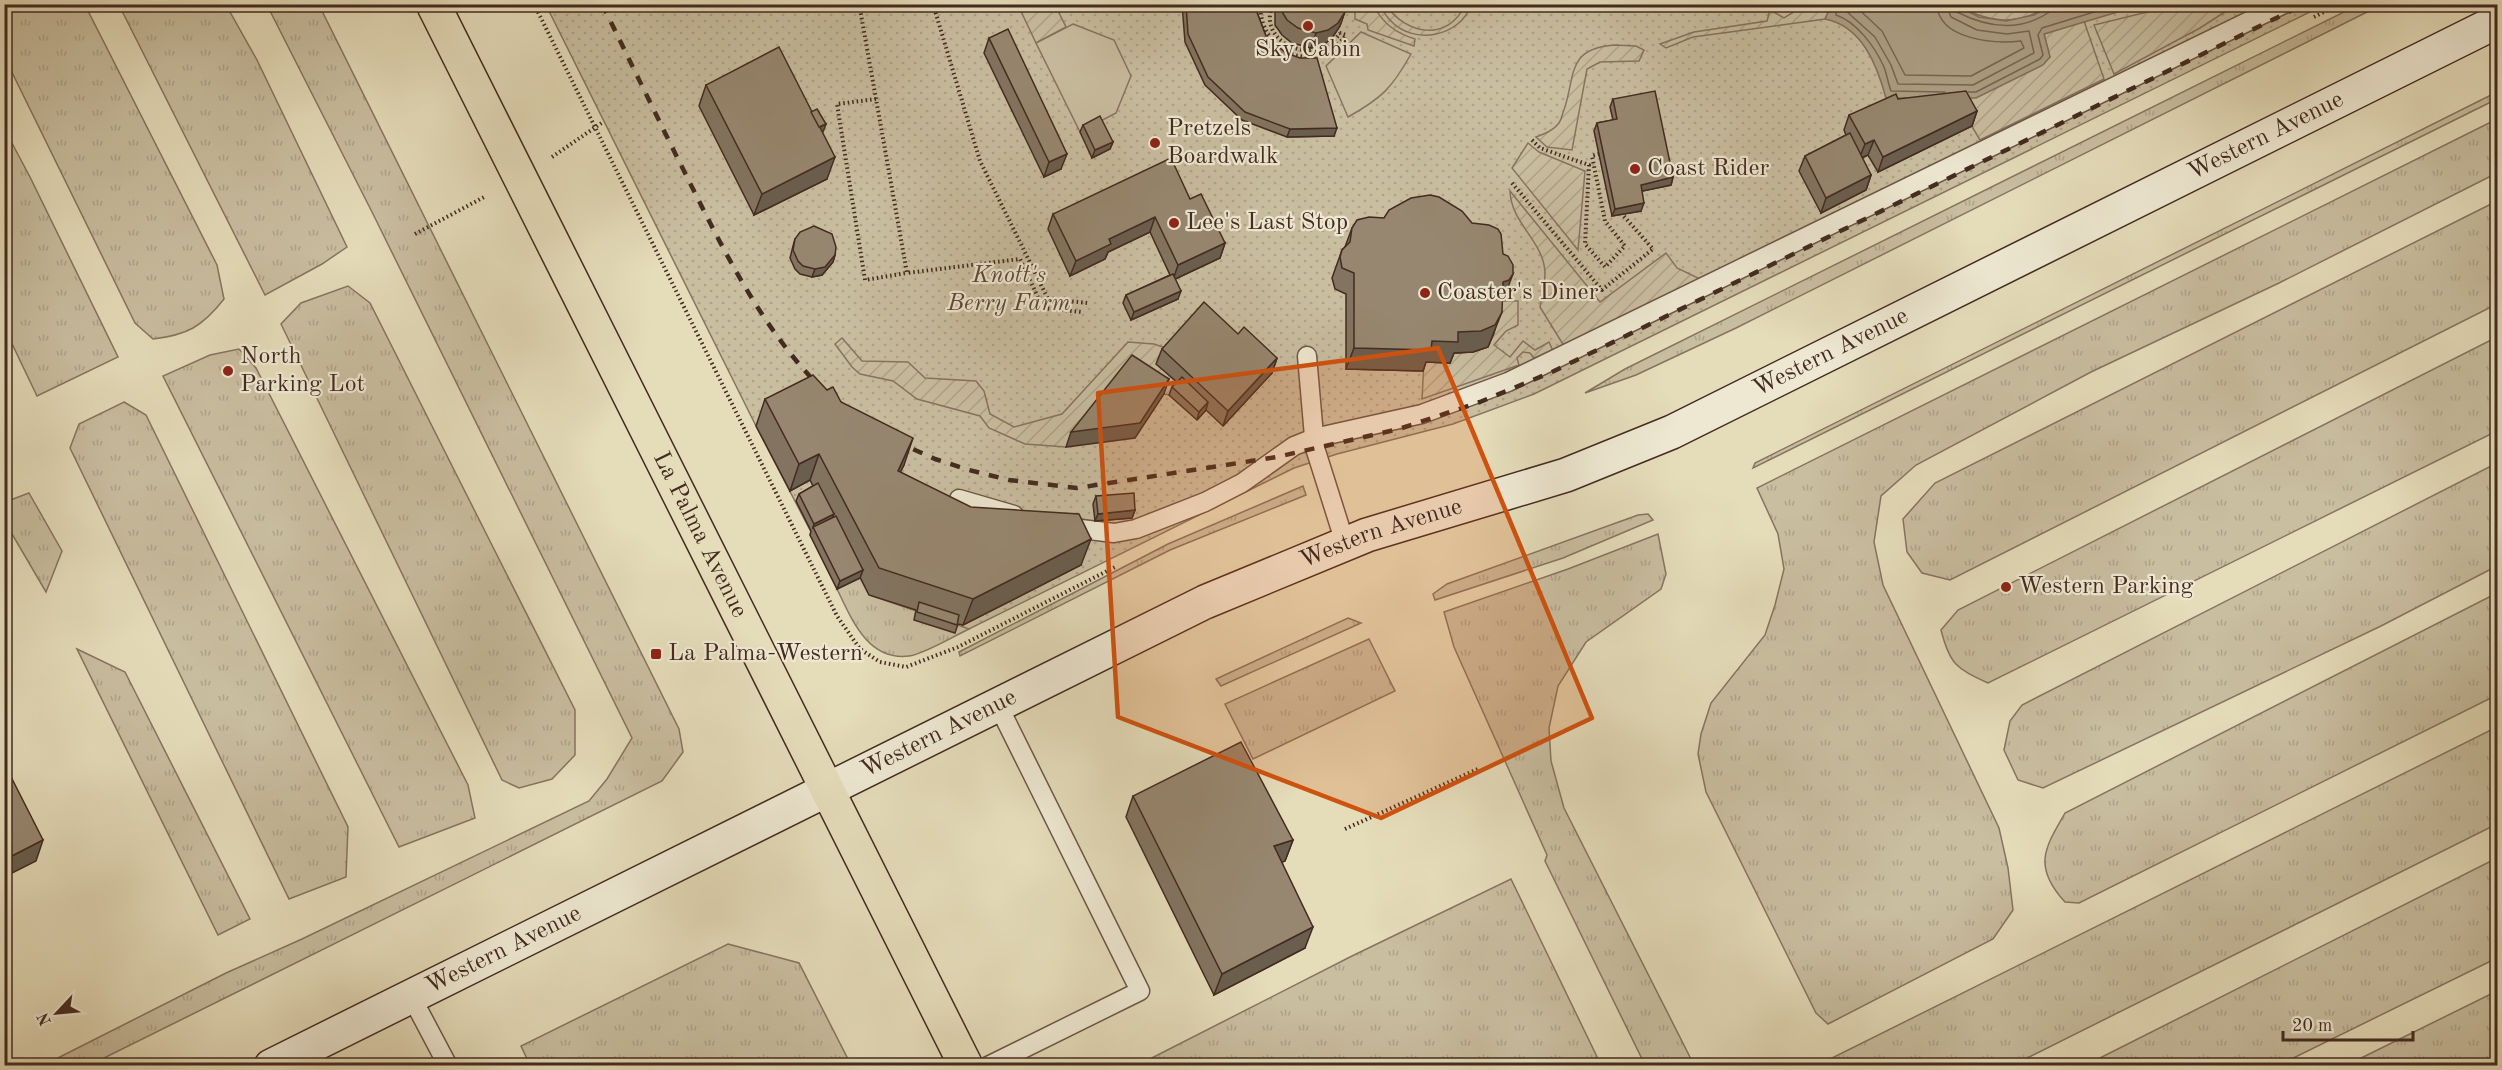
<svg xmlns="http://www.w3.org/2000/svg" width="2502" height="1070" viewBox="0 0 2502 1070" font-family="'Old Standard TT',serif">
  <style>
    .grass { fill: url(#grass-tufts); stroke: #867460; stroke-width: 1.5 }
    .park { fill: url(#park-dots); stroke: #867460; stroke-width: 1.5 }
    .garden { fill: url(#garden-furrows); stroke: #867460; stroke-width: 1.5 }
    .pitch { fill: #c9bea0; stroke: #867460; stroke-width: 1.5 }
    .water { fill: #aea086; stroke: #83715d; stroke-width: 1.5 }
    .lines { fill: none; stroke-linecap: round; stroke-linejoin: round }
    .shore { stroke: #786653; stroke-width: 1.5 }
    .lane-casing { stroke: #6c5746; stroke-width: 21 }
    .secondary-casing { stroke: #432b20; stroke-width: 36 }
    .primary-casing { stroke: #432b20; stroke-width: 36 }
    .path { stroke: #432b20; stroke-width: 4; stroke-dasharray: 1.5 3; stroke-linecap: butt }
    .lane { stroke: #eee8d2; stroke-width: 18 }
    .secondary { stroke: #eee8d2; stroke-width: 33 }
    .primary { stroke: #e5dcba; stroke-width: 33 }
    .rail { stroke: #432b20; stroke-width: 4.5; stroke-dasharray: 10 10; stroke-linecap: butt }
    .wall { fill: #827460; stroke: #432b20; stroke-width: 1.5 }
    .shaded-wall { fill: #6a5e4e; stroke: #432b20; stroke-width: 1.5 }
    .building { fill: #978770; stroke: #432b20; stroke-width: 1.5 }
    .marked { fill: #cf520f; fill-opacity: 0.2; stroke: #cf520f; stroke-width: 4.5; stroke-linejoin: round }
    .poi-dot { fill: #8f2418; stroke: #eee8d2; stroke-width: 2 }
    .labels { text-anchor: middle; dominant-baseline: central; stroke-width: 4.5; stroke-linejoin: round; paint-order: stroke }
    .poi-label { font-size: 24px; fill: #432b20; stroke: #eee8d2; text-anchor: start }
    .street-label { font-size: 24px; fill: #432b20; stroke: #eee8d2 }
    .park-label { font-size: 24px; font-style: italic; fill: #5e483a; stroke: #eee8d2 }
  </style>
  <defs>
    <pattern id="grass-tufts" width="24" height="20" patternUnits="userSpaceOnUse" patternTransform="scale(1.5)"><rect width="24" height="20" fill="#c9bea0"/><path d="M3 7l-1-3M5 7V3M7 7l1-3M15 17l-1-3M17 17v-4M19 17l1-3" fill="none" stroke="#aea38a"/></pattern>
    <pattern id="park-dots" width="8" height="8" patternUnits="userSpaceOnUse" patternTransform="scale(1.5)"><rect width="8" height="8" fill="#c9bea0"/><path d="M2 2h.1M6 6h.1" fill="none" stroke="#aea38a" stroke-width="1.8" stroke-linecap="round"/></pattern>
    <pattern id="garden-furrows" width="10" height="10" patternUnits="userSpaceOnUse" patternTransform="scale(1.5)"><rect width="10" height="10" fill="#c9bea0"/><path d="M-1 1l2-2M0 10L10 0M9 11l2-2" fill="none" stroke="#aea38a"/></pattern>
  </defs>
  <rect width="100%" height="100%" fill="#e5dcba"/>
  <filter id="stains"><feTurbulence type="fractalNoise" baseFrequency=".00333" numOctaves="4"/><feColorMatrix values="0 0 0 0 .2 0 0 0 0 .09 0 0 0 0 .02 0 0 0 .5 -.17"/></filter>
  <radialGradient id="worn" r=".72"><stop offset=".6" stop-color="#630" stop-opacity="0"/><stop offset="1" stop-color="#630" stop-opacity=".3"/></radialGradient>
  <g class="grass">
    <path d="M5 4 85 5 217 265 224 299C202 327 187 335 153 339L135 323 5 58Z"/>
    <path d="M2360 4 2381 5 1736 328 1636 375 1585 393 1625 369Z"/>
    <path d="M119 5H226L257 60 347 247 322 264 265 295Z"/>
    <path d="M267 5H319L679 729 683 752 662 781 90 1065H44L226 973 302 939 589 801 607 779 632 738 372 212Z"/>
    <path d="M2497 92V99L1753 468 1755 463Z"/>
    <path d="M2497 119V173L2279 283 2091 372 1916 465 1881 496 1874 542 1883 585 1999 828 2008 868 2013 910 1993 939 1828 1024 1816 1013 1706 792 1698 754 1701 734 1711 703 1765 635 1775 605 1784 569 1778 534 1757 488Z"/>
    <path d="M5 130 30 177 118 357 37 396 5 329Z"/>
    <path d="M2497 201V304L1950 580 1922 573 1907 552 1903 519 1935 483Z"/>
    <path d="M348 286 370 303 575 710V755L552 779 519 788 502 780 281 324 301 303Z"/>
    <path d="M2497 337V431L1988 683C1956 668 1950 665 1941 630L1958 610Z"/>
    <path d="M239 349 256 368 468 785 475 818 399 847 163 376 210 355Z"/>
    <path d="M124 402 146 415 348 827 346 877 289 899 70 448 79 424Z"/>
    <path d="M2497 463V566L2381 626 2043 788 2018 780 2004 750 2010 721 2022 705Z"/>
    <path d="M1303 486 1306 495 1170 550 960 656 959 652 1168 544Z"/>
    <path d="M29 493 62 551 46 592 5 522V502Z"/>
    <path d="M1648 514 1653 520 1563 558 1435 600 1433 594 1447 584 1638 515Z"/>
    <path d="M1658 534 1666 574 1661 589 1586 642 1558 686 1549 728 1551 761 1564 808 1694 1065H1645L1545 861 1547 855 1454 647 1444 612 1568 569Z"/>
    <path d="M860 578 963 625 969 629C954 636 924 654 909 656 868 661 852 620 837 589Z"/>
    <path d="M2497 593V695L2079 903 2065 902C2033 867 2044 849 2065 813Z"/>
    <path d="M1348 618 1361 623 1221 686 1216 679Z"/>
    <path d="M1369 639 1395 691 1253 759 1225 704Z"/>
    <path d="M77 649 125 672 250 919 218 935Z"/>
    <path d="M2497 727V824L2013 1065H1818Z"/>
    <path d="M2497 858V958L2279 1065H2086Z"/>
    <path d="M1511 879 1601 1065H1138L1352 956Z"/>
    <path d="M728 944 799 963 851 1065H530L521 1046Z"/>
    <path d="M2497 991V1065H2347Z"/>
  </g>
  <path class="park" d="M546 5H2324L1534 394 1453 424 1337 454 1294 468 969 629 869 595 860 578 837 589 810 535 811 532 756 426Z"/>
  <g class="garden">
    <path d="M1018 5H1055L1066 27 1036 43Z"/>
    <path d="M1355 5H1373C1383 23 1395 33 1415 39L1414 46 1368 30 1367 24 1355 19Z"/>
    <path d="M1379 5H1386C1406 35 1448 42 1465 5H1471C1460 37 1413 46 1390 20 1386 16 1383 10 1379 5Z"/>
    <path d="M1805 5H1832L1825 19 1693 37 1666 48 1660 44 1694 32 1767 21 1770 10 1784 18Z"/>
    <path d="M1955 5H1976L2005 11 2032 5H2051C2016 27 1991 23 1955 5Z"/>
    <path d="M2176 5H2231V8L2200 28 2114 74 2094 25Z"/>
    <path d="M2084 21 2104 79 1980 140 1955 98 2050 57 2044 34Z"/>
    <path d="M1614 45 1636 46 1644 50 1639 61 1600 62 1587 69 1572 150 1547 147 1536 137C1544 134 1553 131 1559 123 1562 119 1562 114 1564 110 1576 75 1566 49 1614 45Z"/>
    <path d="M1528 143 1539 152 1585 171 1578 250 1512 168Z"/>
    <path d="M1510 191 1600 302 1666 253 1677 268 1700 279 1564 346 1540 307C1542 296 1545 285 1545 273 1544 241 1511 224 1510 191Z"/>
    <path d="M1501 301H1518V325L1506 331 1494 345 1510 357 1523 341 1535 350 1549 342 1553 351 1534 358 1530 353 1523 352 1517 358 1519 365 1422 399 1424 362 1450 363V353L1473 352 1488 347 1494 333Z"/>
    <path d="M842 338 862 361 908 362 925 378 976 381 984 391 990 414 1014 427 1062 414 1128 342 1154 344 1171 350 1157 364 1179 385 1169 395 1164 394 1126 370 1066 447 1025 444 989 428 980 416 917 399 893 381 860 374 852 367 835 344Z"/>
  </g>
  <g class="pitch">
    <path d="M1073 24 1114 40 1131 76 1116 113 1080 132 1036 43Z"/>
    <path d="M1361 32 1411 54C1392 88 1382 98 1348 117L1326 66Z"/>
  </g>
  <path class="water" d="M1832 4 1955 5 1979 17 2006 21 2034 15 2051 5H2141L2044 34 2050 57 2043 65 1976 98H1886C1877 65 1862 26 1825 19Z"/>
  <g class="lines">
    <g class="shore">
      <path d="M1837 4 1836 15C1857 22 1875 47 1884 67 1887 75 1888 83 1891 91L1945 92"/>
      <path d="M1844 4 1845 10 1875 37 1891 65 1898 84 1973 85 2034 53 2029 31 2007 34 1977 30 1951 17 1946 4"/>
      <path d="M1853 4 1882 31 1905 75 1971 76 2024 48 2021 41C1995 44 1938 40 1937 4"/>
      <path d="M1954 4 1957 12C1988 28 2021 32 2051 11L2053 4"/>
      <path d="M1968 92H1976L2040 59 2043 55 2038 35 2042 28 2120 4"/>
    </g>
    <defs>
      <g id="lane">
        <path d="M1307 356 1315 448 1345 543"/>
        <path d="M959 499 1014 515"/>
        <path d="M1064 527 1114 533 1136 529 1205 502 1242 483 1294 446 1314 438 1422 414 1508 382 2284 4"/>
        <path d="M411 996 448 1066"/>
        <path d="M988 1066 1140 991 998 705"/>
      </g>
      <g id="secondary">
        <path id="s1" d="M271 1066 1205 602 1367 535 1566 475 1672 432 2498 21"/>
      </g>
      <g id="primary">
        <path id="s2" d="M433 4 966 1066"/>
      </g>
    </defs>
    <use href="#lane" class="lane-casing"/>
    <use href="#secondary" class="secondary-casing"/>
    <use href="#primary" class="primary-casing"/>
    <g class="path">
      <path d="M534 4 837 616 860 649 880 662 906 667 958 647 1115 567"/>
      <path d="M882 4 860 9 907 273 1020 259 1043 308 1082 312"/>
      <path d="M933 4 980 161 1048 299 1088 303"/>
      <path d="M1260 4C1260 54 1316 77 1346 35L1337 32"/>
      <path d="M1345 4 1346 10H1352L1351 4"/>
      <path d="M1260 7 1271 9C1261 47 1319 66 1340 33"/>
      <path d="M2314 17 2340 4"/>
      <path d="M876 99 837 104 865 280 907 273"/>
      <path d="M1532 140 1540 148 1589 165 1585 244 1605 267 1625 246 1605 221 1592 156 1599 154"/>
      <path d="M552 157 603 122"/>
      <path d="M1512 183 1602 290 1653 249 1622 214"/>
      <path d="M415 234 486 196"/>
      <path d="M1345 829 1480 768"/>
    </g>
    <use href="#lane" class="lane"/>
    <use href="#secondary" class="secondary"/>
    <use href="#primary" class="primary"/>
    <g class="rail">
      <path d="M602 4C630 61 657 117 685 173 723 249 761 328 822 389"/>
      <path d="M895 441 935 459 969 470 1009 480 1077 488 1277 457 1399 429 1480 402 1552 372 2305 4"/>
    </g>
  </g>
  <g class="wall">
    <path d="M1182 4H1255V7L1266 36 1334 136 1287 137 1242 120 1205 85 1185 42Z"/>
    <path d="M1275 4H1347L1340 26 1332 38 1323 45 1311 48 1292 43 1282 35 1275 25Z"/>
    <path d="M1410 4H1431L1426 7 1417 8Z"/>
    <path d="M989 38 1061 169 1044 177 984 53Z"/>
    <path d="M706 85 811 112 826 124 822 132 827 179 754 215 699 106Z"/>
    <path d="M1613 99 1673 177 1671 185 1642 191 1641 211 1612 216 1594 131 1597 123 1613 120 1610 107Z"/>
    <path d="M1898 99 1977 111 1972 126 1878 172 1868 155 1862 158 1871 175 1866 190 1821 213 1799 171 1805 156 1846 135 1844 130 1849 115Z"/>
    <path d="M1083 125 1113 142 1110 149 1092 158 1080 132Z"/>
    <path d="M1190 199 1225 243 1220 258 1175 279 1178 299 1131 320 1123 303 1126 295 1170 275 1150 232 1108 252 1105 259 1070 276 1048 229 1053 214Z"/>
    <path d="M1352 228 1505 295 1502 299 1494 333 1488 347 1473 352 1454 353 1450 363 1426 362 1423 371 1346 369V294L1335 289 1332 278 1342 250 1345 247Z"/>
    <path d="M795 239 835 255 833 262 822 275 812 277 800 274 795 269 790 258 793 246Z"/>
    <path d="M1238 334 1277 358 1272 373 1223 426 1206 410 1197 420 1169 395 1172 387 1177 382 1156 364 1162 349Z"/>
    <path d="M827 390 841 402 904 465 900 472 1081 565 963 625 958 624 955 633 914 620 916 610 869 595 860 577 837 589 810 535 811 531 796 501 799 494 813 486 810 480 790 491 756 426 765 399Z"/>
    <path d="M1096 496 1135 510 1132 518 1095 521 1093 504Z"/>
    <path d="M1133 796 1293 840 1285 861 1282 862 1305 948 1214 995 1126 817Z"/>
  </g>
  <g class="shaded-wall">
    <path d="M1418 4H1431L1426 7 1417 8Z"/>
    <path d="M1345 12 1340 26 1332 38 1323 45 1311 48 1316 33Z"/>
    <path d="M1977 111 1972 126 1878 172 1883 157Z"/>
    <path d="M826 124 823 132 807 139 810 132Z"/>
    <path d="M1337 128 1334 136 1287 137 1290 129Z"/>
    <path d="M1874 140 1868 155 1859 159 1865 144Z"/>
    <path d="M1113 142 1110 149 1092 158 1095 150Z"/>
    <path d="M1067 154 1061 169 1044 177 1049 162Z"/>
    <path d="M835 157 827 179 754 215 762 194Z"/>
    <path d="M1871 175 1866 190 1821 213 1826 198Z"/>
    <path d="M1673 177 1671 185 1638 192 1641 185Z"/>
    <path d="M1644 203 1641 211 1612 216 1615 209Z"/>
    <path d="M1155 217 1150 232 1108 252 1105 259 1070 276 1076 261 1109 239Z"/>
    <path d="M1225 243 1220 258 1173 280 1178 265Z"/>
    <path d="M835 255 833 262 822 275 812 277 815 269Z"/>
    <path d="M1513 274 1505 295 1501 301 1503 282Z"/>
    <path d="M1181 291 1178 299 1131 320 1134 312Z"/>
    <path d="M1502 312 1488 347 1473 352 1454 353 1450 363 1426 362 1423 371 1346 369 1354 348 1432 341 1458 332Z"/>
    <path d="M1277 358 1272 373 1223 426 1228 411Z"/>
    <path d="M1169 379 1164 394 1135 438 1066 447 1071 432Z"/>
    <path d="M1208 402 1206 410 1197 420 1199 412Z"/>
    <path d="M913 438 904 465 888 497 898 471Z"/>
    <path d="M819 454 810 480 790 491 799 464Z"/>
    <path d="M1135 510 1132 518 1095 521 1098 514Z"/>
    <path d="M834 514 831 521 813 528 814 524Z"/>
    <path d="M1091 539 1081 565 963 625 973 599Z"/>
    <path d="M863 570 860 578 837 589 840 581Z"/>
    <path d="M43 840 36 861 4 877V860Z"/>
    <path d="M1293 840 1285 861 1267 868 1274 846Z"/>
    <path d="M1313 927 1305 948 1214 995 1222 974Z"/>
  </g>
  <g class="building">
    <path d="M1186 4H1255V7L1266 36 1286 53 1300 58H1317L1337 128 1290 129 1245 112 1208 77 1188 34Z"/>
    <path d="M1281 4H1347L1345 12 1338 23 1328 30 1316 33 1298 28 1287 20 1281 10Z"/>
    <path d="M1008 29 1067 154 1049 162 989 38Z"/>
    <path d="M779 47 835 157 762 194 706 85Z"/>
    <path d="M1655 91 1673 177 1641 185 1644 203 1615 209 1597 123 1617 119 1613 99Z"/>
    <path d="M1966 91 1977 111 1883 157 1874 140 1865 144 1849 115 1896 94 1898 99Z"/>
    <path d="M817 109 826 124 819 127 811 112Z"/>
    <path d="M1100 116 1113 142 1095 150 1083 125Z"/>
    <path d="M1850 133 1871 175 1826 198 1805 156Z"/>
    <path d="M1171 158 1190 199 1201 194 1225 243 1178 265 1155 217 1109 239 1111 244 1076 261 1053 214Z"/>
    <path d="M1430 195 1439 197 1462 211 1472 223 1489 225 1498 229 1501 234 1503 254 1508 256 1513 265V274L1509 280 1503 282 1502 312 1495 325 1481 331 1458 332V342L1432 341 1431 350 1354 348V273L1342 268 1340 257 1342 250 1350 242 1352 228 1357 220 1369 217 1384 218 1389 210 1411 198Z"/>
    <path d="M814 226 832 234 836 247 835 255 825 267 815 269 803 266 798 261 793 250 795 239 800 232Z"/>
    <path d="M1173 274 1181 291 1134 312 1126 295Z"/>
    <path d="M1204 302 1238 334 1244 327 1277 358 1228 411 1162 349Z"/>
    <path d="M1132 355 1169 379 1140 423 1071 432Z"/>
    <path d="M813 375 827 390 833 387 841 402 913 438 898 471 971 507 1079 514 1091 539 973 599 879 568 819 454 799 464 765 399Z"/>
    <path d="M1182 377 1208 402 1199 412 1172 387Z"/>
    <path d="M818 483 834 514 814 524 799 494Z"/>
    <path d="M1134 493 1135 510 1098 514 1096 496Z"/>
    <path d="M836 516 863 570 840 581 813 527Z"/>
    <path d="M919 602 959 615 957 625 917 612Z"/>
    <path d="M1241 742 1293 840 1274 846 1313 927 1222 974 1133 796Z"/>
    <path d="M4 763 43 840 4 860Z"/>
  </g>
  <path class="marked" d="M1438 348 1592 718 1381 818 1118 717 1098 393Z"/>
  <g class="poi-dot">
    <circle cx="1308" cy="26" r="6"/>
    <circle cx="1155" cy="143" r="6"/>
    <circle cx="1635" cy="169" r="6"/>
    <circle cx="1174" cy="223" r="6"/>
    <circle cx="1425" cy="293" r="6"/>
    <circle cx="228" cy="371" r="6"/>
    <circle cx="2006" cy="587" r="6"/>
    <rect x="650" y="648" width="12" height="12" rx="3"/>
  </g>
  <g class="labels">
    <g class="poi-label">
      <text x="1308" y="50" text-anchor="middle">Sky Cabin</text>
      <text x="1167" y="129">Pretzels<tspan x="1167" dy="28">Boardwalk</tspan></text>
      <text x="1647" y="169">Coast Rider</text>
      <text x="1186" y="223">Lee's Last Stop</text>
      <text x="1437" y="293">Coaster's Diner</text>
      <text x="240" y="357">North<tspan x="240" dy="28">Parking Lot</tspan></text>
      <text x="2018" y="587">Western Parking</text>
      <text x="668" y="654">La Palma-Western</text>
    </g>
    <g class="street-label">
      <text stroke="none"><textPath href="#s1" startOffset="2204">Western Avenue</textPath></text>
      <text stroke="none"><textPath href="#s1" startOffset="1718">Western Avenue</textPath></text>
      <text stroke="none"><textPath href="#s1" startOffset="1232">Western Avenue</textPath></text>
      <text stroke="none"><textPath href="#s2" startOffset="594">La Palma Avenue</textPath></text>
      <text stroke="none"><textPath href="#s1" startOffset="746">Western Avenue</textPath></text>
      <text stroke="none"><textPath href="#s1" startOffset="260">Western Avenue</textPath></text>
    </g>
    <g class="park-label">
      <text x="1009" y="276">Knott's<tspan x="1009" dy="28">Berry Farm</tspan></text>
    </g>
  </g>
  <rect width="2502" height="1070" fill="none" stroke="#e5dcba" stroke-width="24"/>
  <rect x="6" y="6" width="2490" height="1058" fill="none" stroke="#432b20" stroke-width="3"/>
  <rect x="12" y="12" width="2478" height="1046" fill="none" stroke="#432b20" stroke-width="1.5"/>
  <g transform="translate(57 1013) rotate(244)" stroke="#eee8d2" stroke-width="4.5" paint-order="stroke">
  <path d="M0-4.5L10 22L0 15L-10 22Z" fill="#432b20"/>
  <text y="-9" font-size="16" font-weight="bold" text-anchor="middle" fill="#432b20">N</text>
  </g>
  <path d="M2283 1031v9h130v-9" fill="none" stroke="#432b20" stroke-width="3"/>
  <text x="2292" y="1031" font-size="18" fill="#432b20" stroke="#eee8d2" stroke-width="4.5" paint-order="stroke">20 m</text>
  <rect width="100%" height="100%" filter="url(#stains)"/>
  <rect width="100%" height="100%" fill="url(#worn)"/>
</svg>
